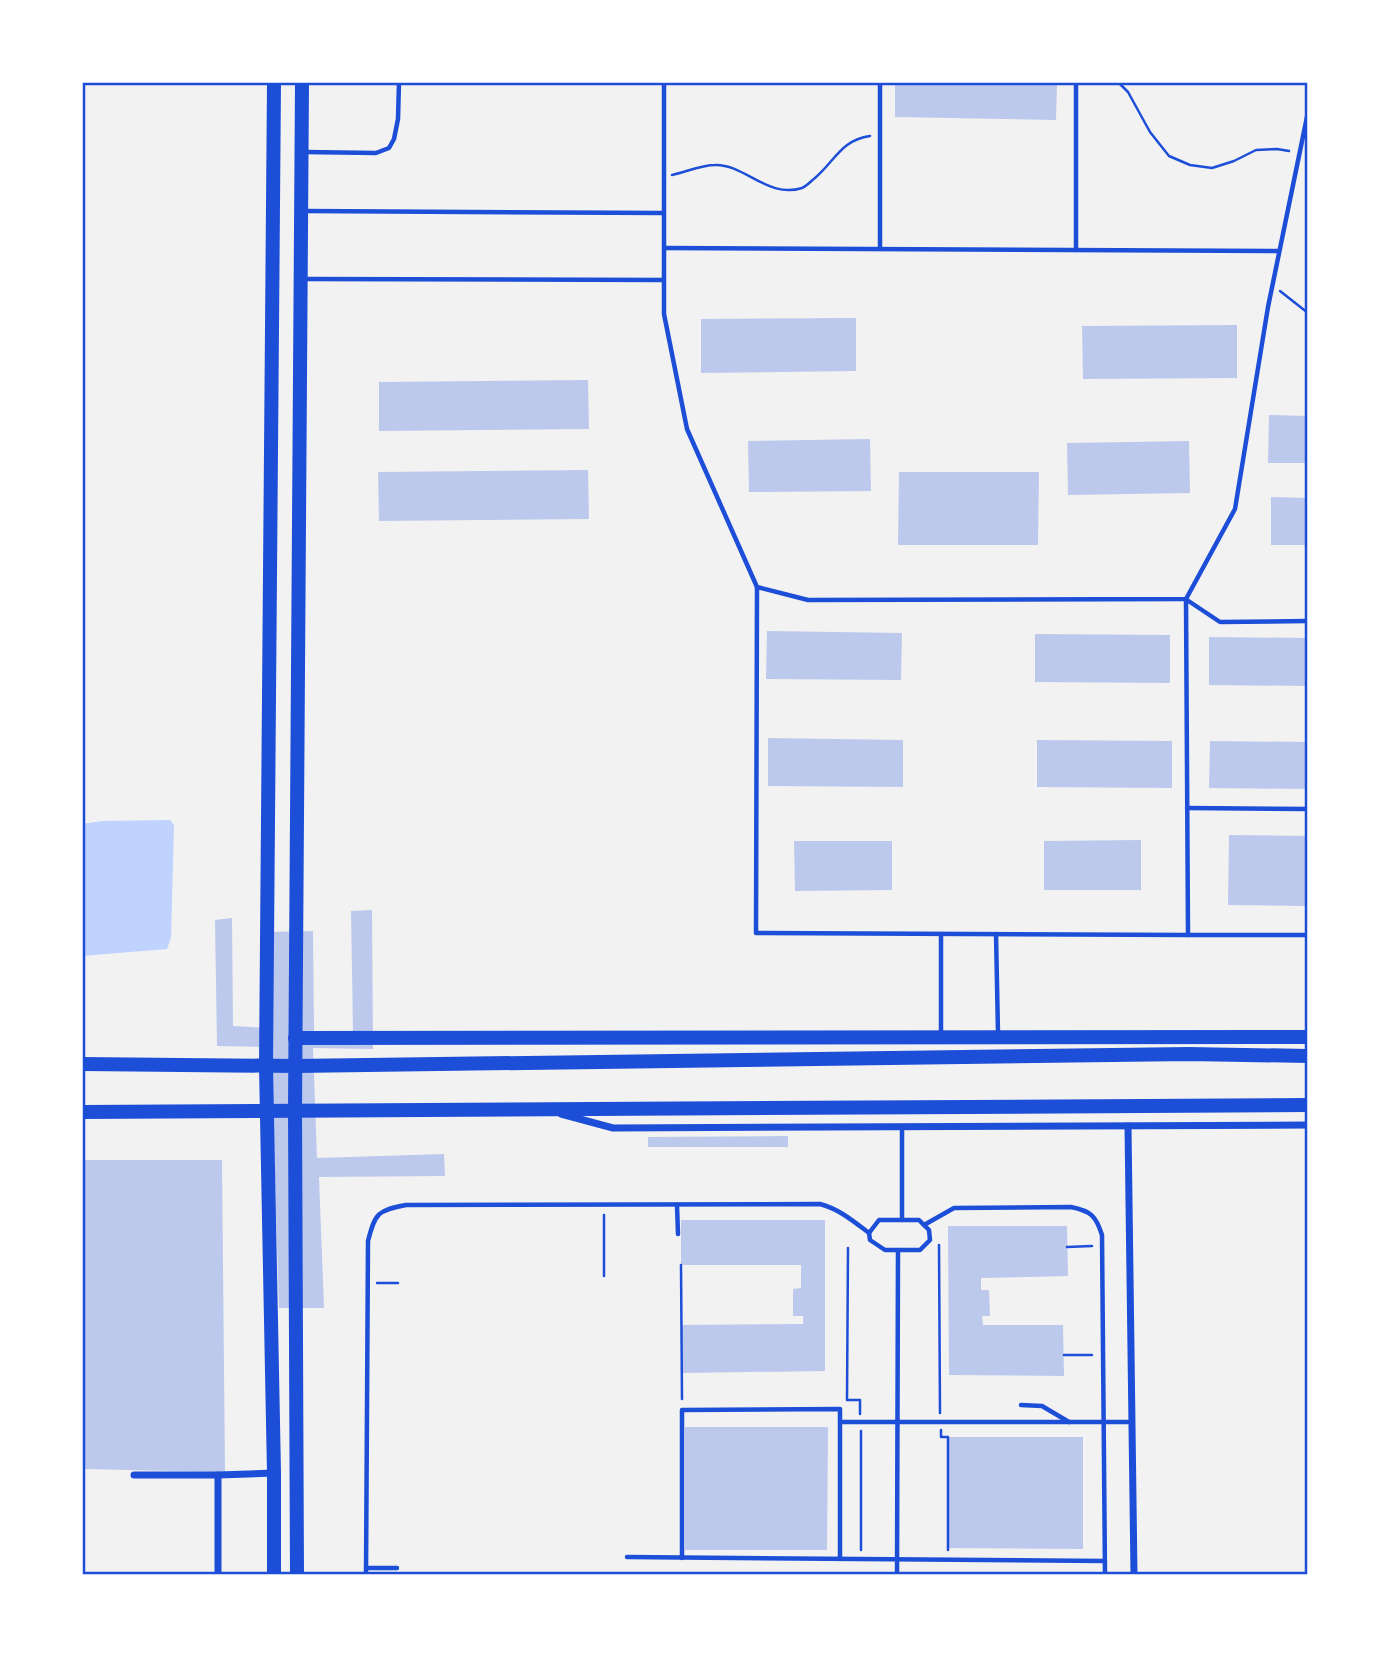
<svg xmlns="http://www.w3.org/2000/svg" width="1390" height="1657" viewBox="0 0 1390 1657" font-family="'IBM Plex Sans',sans-serif">
  <style>
    .water { fill: #bfd3fe }
    .building { fill: #bdc9ec }
    .lines { fill: none; stroke-linecap: round; stroke-linejoin: round }
    .path { stroke: #1d4ed8; stroke-width: 2.5 }
    .service { stroke: #1d4ed8; stroke-width: 4.5 }
    .minor { stroke: #1d4ed8; stroke-width: 7 }
    .secondary { stroke: #1d4ed8; stroke-width: 14 }
    .primary { stroke: #1d4ed8; stroke-width: 14 }
    .neatline { fill: none; stroke: #1d4ed8; stroke-width: 2.5 }
  </style>
  <rect width="100%" height="100%" fill="#f2f2f2"/>
  <path class="water" d="M170 820 174 825 171 938 167 949 82 956V824L102 821Z"/>
  <g class="building">
    <path d="M895 82H1057L1056 120 895 117Z"/>
    <path d="M856 318V371L701 373V319Z"/>
    <path d="M1237 325V378L1083 379 1082 326Z"/>
    <path d="M588 380 589 429 379 431V382Z"/>
    <path d="M1269 415 1308 416V463H1268Z"/>
    <path d="M870 439 871 491 749 492 748 441Z"/>
    <path d="M1189 441 1190 493 1068 495 1067 443Z"/>
    <path d="M588 470 589 519 379 521 378 472Z"/>
    <path d="M899 472H1039L1038 545H898Z"/>
    <path d="M1271 497 1308 498V545H1271Z"/>
    <path d="M767 631 902 633 901 680 766 679Z"/>
    <path d="M1035 634 1170 635V683L1035 682Z"/>
    <path d="M1209 637 1308 638V686L1209 685Z"/>
    <path d="M768 738 903 740V787L768 786Z"/>
    <path d="M1037 740 1172 741V788L1037 787Z"/>
    <path d="M1210 741 1308 742V789L1209 788Z"/>
    <path d="M1229 835 1308 836V906L1228 905Z"/>
    <path d="M1141 840V890H1044V841Z"/>
    <path d="M794 841H892V890L795 891Z"/>
    <path d="M372 910 373 1049 313 1048 317 1158 444 1154 445 1176 319 1177 324 1308H279L271 1047 217 1046 215 920 232 918 233 1026 270 1028 266 932 313 931 314 1031 353 1032 351 911Z"/>
    <path d="M788 1136V1147H648V1137Z"/>
    <path d="M82 1160H222L225 1472 82 1469Z"/>
    <path d="M681 1220H825V1371L682 1373 681 1325 803 1324V1316H793V1289L801 1288V1265H681Z"/>
    <path d="M948 1226H1067L1068 1276 981 1278V1290H989L990 1316H982L983 1325H1063L1064 1376 949 1375Z"/>
    <path d="M685 1427H828L827 1550H685Z"/>
    <path d="M948 1437H1083V1549L948 1548Z"/>
  </g>
  <g class="lines">
    <g class="path">
      <path d="M1118 82 1128 92 1150 132 1169 156 1190 165 1212 168 1234 161 1256 150 1277 149 1289 151"/>
      <path d="M672 175C686 172 701 165 715 165 745 164 768 199 802 188 807 186 811 181 815 178 835 161 841 140 870 136"/>
      <path d="M1280 291 1308 313"/>
      <path d="M604 1215V1276"/>
      <path d="M939 1245 940 1413"/>
      <path d="M1067 1247 1092 1246"/>
      <path d="M848 1248 847 1400H860V1414"/>
      <path d="M681 1265 682 1399"/>
      <path d="M377 1283H398"/>
      <path d="M1064 1355H1092"/>
      <path d="M941 1430V1437H948V1550"/>
      <path d="M861 1431V1550"/>
    </g>
    <g class="service">
      <path d="M664 82V314L687 429 757 587 808 600 1186 599 1235 509 1268 307 1308 112"/>
      <path d="M880 82V249"/>
      <path d="M1076 82V250"/>
      <path d="M304 152 376 153 389 148 394 139 398 119 399 82"/>
      <path d="M305 211 664 213"/>
      <path d="M664 248 1279 251"/>
      <path d="M305 279 664 280"/>
      <path d="M757 587 756 933 1188 935 1186 599"/>
      <path d="M1187 600 1220 622 1308 621"/>
      <path d="M1187 808 1308 809"/>
      <path d="M941 934V1035"/>
      <path d="M996 934 998 1033"/>
      <path d="M1188 935H1308"/>
      <path d="M677 1205 678 1234"/>
      <path d="M924 1225 954 1208 1071 1207C1091 1211 1096 1216 1102 1235L1105 1575"/>
      <path d="M869 1233 870 1240 885 1250H920L930 1240 929 1230 919 1220H902V1128"/>
      <path d="M869 1233 879 1220H902"/>
      <path d="M1021 1405 1042 1406 1069 1422"/>
      <path d="M840 1422V1559"/>
      <path d="M627 1557 1105 1561"/>
      <path d="M682 1558V1410L840 1409V1422H1132"/>
      <path d="M366 1568H397"/>
      <path d="M366 1575 368 1241C375 1213 378 1210 406 1205L820 1204C839 1209 853 1221 869 1233"/>
      <path d="M897 1575 898 1250"/>
    </g>
    <g class="minor">
      <path d="M561 1114 613 1128 1308 1125"/>
      <path d="M1128 1126 1134 1575"/>
      <path d="M134 1475H218L274 1473"/>
      <path d="M218 1475V1575"/>
    </g>
    <g class="secondary">
      <path d="M274 82 266 1066 274 1473V1575"/>
      <path d="M295 1038 1308 1037"/>
      <path d="M297 1575 295 1110 302 82"/>
    </g>
    <g class="primary">
      <path d="M82 1064 295 1066 1189 1054 1308 1056"/>
      <path d="M82 1112 1308 1105"/>
    </g>
  </g>
  <rect width="1390" height="1657" fill="none" stroke="#ffffff" stroke-width="168"/>
  <rect x="84" y="84" width="1222" height="1489" class="neatline"/>
</svg>
